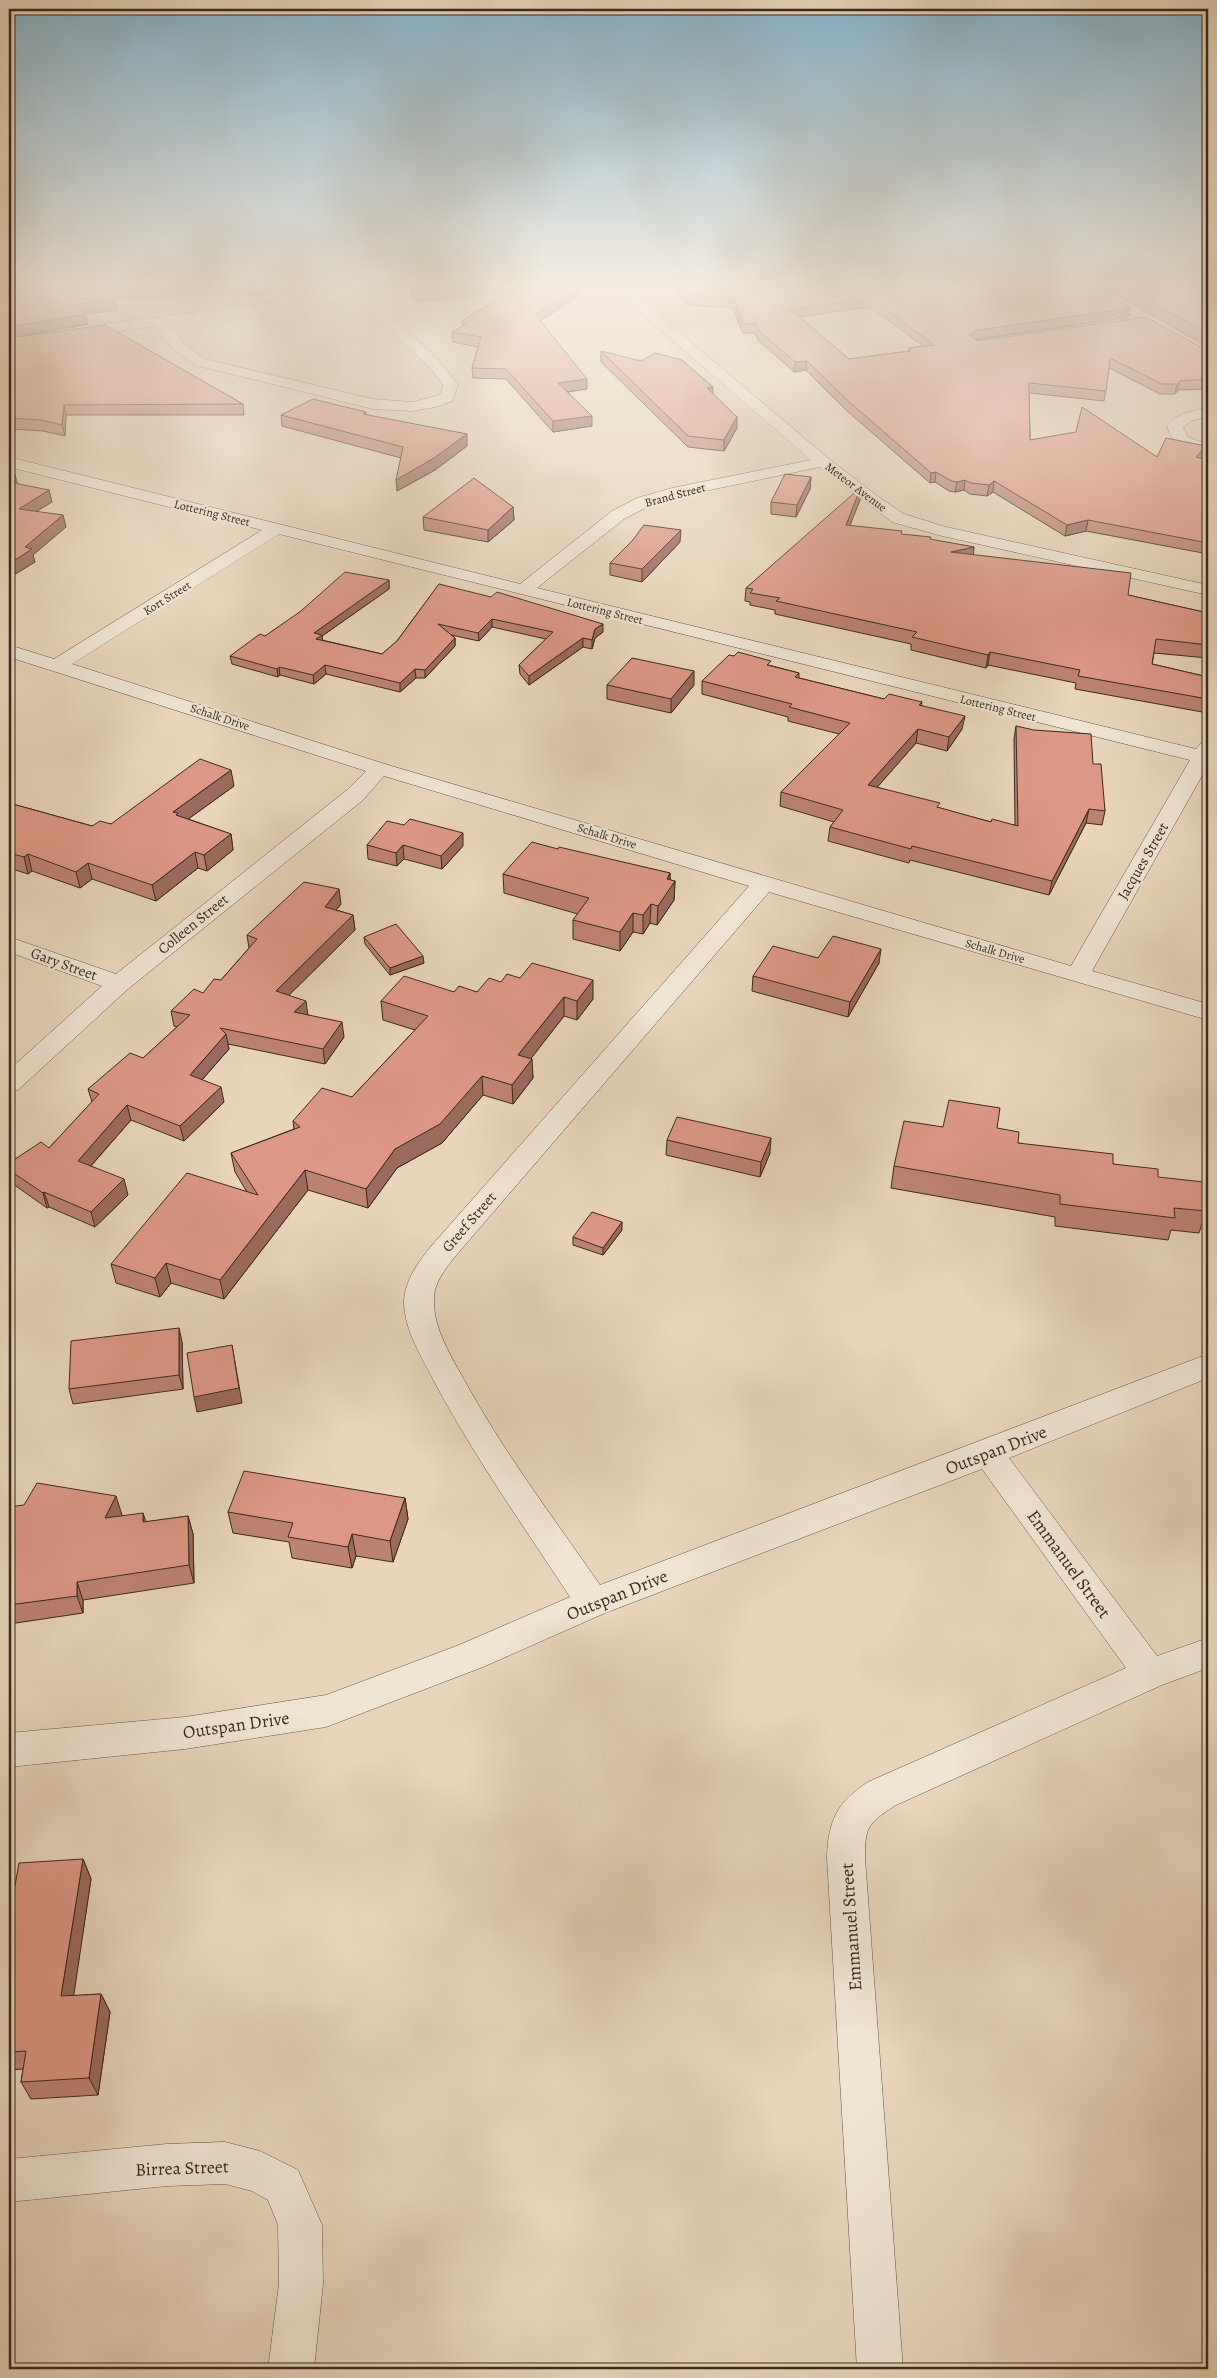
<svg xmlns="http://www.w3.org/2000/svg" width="1217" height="2378" viewBox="0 0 1217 2378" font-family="Alegreya,serif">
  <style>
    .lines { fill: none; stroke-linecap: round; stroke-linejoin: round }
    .minor-casing { stroke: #655545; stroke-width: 1 }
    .minor { fill: #f0e4d2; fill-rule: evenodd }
    .wall { fill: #bd8372; stroke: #392a1e; fill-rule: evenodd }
    .shaded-wall { fill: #9a6a5d; stroke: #392a1e }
    .building { fill: #dc9885; stroke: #392a1e; fill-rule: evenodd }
    .labels { text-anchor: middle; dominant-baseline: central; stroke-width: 4.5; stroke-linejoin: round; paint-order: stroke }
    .far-street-label { font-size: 12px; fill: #392a1e; stroke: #f0e4d2 }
    .street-label { font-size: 15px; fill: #392a1e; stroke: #f0e4d2 }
    .near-street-label { font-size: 18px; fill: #392a1e; stroke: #f0e4d2 }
  </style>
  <rect width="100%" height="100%" fill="#e8d5ba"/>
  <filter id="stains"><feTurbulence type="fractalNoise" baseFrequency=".004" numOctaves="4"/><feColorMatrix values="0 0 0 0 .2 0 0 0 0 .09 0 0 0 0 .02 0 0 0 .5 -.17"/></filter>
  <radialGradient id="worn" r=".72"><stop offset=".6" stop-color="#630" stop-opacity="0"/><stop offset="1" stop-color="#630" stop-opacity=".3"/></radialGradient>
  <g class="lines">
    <defs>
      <g id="minor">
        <path d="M389 288H426L419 292 372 298C401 326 435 352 458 385L452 401 436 407 412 411 373 409 195 365 172 348 155 326 9 346V338L55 330ZM358 300 432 370 443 385 440 395 412 402 373 399 205 359 187 347 168 324Z"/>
        <path d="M612 288H627L829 459 880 498 904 514 946 527 1208 585V595L942 536 892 522 820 467 676 497 649 506 624 519 537 588 1196 749 1201 743 1208 741V765L1092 971 1208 1004V1020L769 892 453 1259C444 1271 434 1283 434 1299 433 1326 449 1353 462 1376 502 1450 553 1517 600 1585L1208 1354V1378L1009 1458 1157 1656 1208 1638V1668L1162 1685 894 1806C868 1824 865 1826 865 1858L903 2369H857L827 1858C828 1821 837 1802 868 1782L1126 1668 982 1469 605 1613 483 1667 326 1727 185 1749 9 1767V1733L185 1717 326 1695 459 1645 570 1597C524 1527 476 1459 436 1385 423 1359 404 1331 404 1301 405 1279 420 1260 433 1244L749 886 384 776 363 800 128 989 18 1090 9 1092V1070L102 986 9 952V937L116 974 347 790 366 771 9 657V645L54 659 262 530 9 467V457L520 584 612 511 637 498 672 488 811 460ZM279 534 1190 760 1071 966 388 765 72 664Z"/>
        <path d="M1086 288H1102L1208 349V359Z"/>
        <path d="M1208 407V417L1193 420 1183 427 1188 437 1208 445V455C1190 451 1172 446 1167 426 1177 413 1194 411 1208 407Z"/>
        <path d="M225 2142 260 2151 298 2170 322 2225 323 2284 314 2369H268L279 2284 278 2225 268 2200 252 2191 225 2184 167 2186 9 2202V2159L167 2144Z"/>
      </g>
    </defs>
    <use href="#minor" class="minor-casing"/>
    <use href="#minor" class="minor"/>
  </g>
  <g class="wall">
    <path d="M9 288H293L294 294 172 295 170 297 160 298H114L117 310 85 314 88 324 14 337 243 404 244 415H66L65 436 43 431 9 429Z"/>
    <path d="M411 288H577V297L540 321 587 389 568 392 592 426 553 432 506 379 473 378 472 368 478 347 453 342 452 332 462 326V321L510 292 416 302 411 295Z"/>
    <path d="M673 288H1098L1130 308 1129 317 976 340 977 341 1208 356V389L1178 390 1175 394H1160L1109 368 1104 401 1029 393 1030 440 1157 457 1206 446 1204 456 1202 459 1208 460V554L1086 531 1065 536 993 492 987 496 970 494 964 490 955 492 949 491 935 482 930 483 846 410 806 370 794 372 758 340 755 333H743L733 308 687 305ZM870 307 923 346 909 348V351L849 359 799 317Z"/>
    <path d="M1109 288H1208V347L1109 290Z"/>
    <path d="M601 351 713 394 737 428 724 451 688 447 601 362Z"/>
    <path d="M366 412V415L467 446 435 470 397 491 401 458 282 426 281 415Z"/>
    <path d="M811 477 810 489 796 517 771 514V502Z"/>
    <path d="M860 500 849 526 974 547 973 555 1128 595 1208 613V658L1154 653 1152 664 1208 677V713L1075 689 1076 683 988 665 986 668 911 650V644L775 614V610L750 605V602L745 601 746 588Z"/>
    <path d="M513 507 514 520 488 542 424 530 423 517Z"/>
    <path d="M680 542 642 582 610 575V563Z"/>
    <path d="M389 580V589L322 636V640L382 654 397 641 439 584 603 632 595 638 592 649 583 647 529 685 520 674 519 665 546 639 492 627 479 641 451 635 455 638V646L425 678H416L400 692 326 674 314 684 280 675 278 677 232 664 230 656 265 636Z"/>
    <path d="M734 656 799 673V678L884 699 922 702 921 705 962 729 947 751 916 743 877 787 939 808 991 822 1015 825 1014 739 1016 726 1093 764 1105 811 1102 825 1086 823 1049 895 910 860 909 863 828 841 830 827 834 822 780 806 781 792 839 734 788 721V717L702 694V681Z"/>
    <path d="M607 685H694L671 713 607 699Z"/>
    <path d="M234 786 188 819 231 834 233 850 207 871 198 868 156 901 92 879 80 888 32 871 28 874 9 868V803L92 826 111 824Z"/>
    <path d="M404 825 463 846 442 869 404 859 397 866 368 859 367 845Z"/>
    <path d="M558 849 670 873V880L675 881 674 900 657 925 650 923 643 934 633 932 620 951 573 939V920L578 914 504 893 503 874Z"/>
    <path d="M1208 872V879H1206Z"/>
    <path d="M341 904 336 910 353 915 355 930 289 995 308 1015 344 1037 325 1064 228 1044 229 1049 202 1080 224 1102 184 1141 131 1120 91 1166 128 1195 95 1227 49 1207 47 1208 9 1181V1163L49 1148 92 1102 88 1089 143 1058 177 1027 174 1026 171 1011 203 993 221 980 249 948 247 935Z"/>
    <path d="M364 937 424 963 390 975 365 944Z"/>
    <path d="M879 963 848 1017 752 991 753 976Z"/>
    <path d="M501 982 593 999 577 1020 564 1016 531 1058 533 1078 513 1104 483 1095 442 1143 397 1168 368 1208 308 1190 224 1299 171 1283 160 1297 116 1283 111 1264 247 1192 235 1172 231 1153 294 1129 293 1121 352 1097 415 1030 383 1020 381 1001 454 992H477Z"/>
    <path d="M943 1127 997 1128 1018 1143 1113 1164 1158 1177 1206 1211 1199 1233 1171 1230 1168 1240 1055 1226V1217L891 1188 894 1166Z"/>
    <path d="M667 1140 770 1153 760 1177 666 1155Z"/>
    <path d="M622 1230 603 1255 573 1245V1237Z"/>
    <path d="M182 1342 183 1389 73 1404 69 1389Z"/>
    <path d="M405 1498 408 1519 393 1562 356 1556 352 1568 292 1558 289 1542 233 1533 228 1512Z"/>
    <path d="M9 1507 122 1515 121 1516 146 1522 188 1516 193 1534 194 1583 83 1600V1613L9 1624Z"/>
    <path d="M83 1859 91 1879 73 1996 101 1994 110 2012 98 2095 31 2099 21 2082 23 2069 9 2070V1919Z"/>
  </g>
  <g class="shaded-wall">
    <path d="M164 288H171L172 295 170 297 160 298 159 289Z"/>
    <path d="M457 288H530V290L416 302V292Z"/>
    <path d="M577 288V297L535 324V314Z"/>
    <path d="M871 298 870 307 789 318 790 309Z"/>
    <path d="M115 300 117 310 73 315 71 305Z"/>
    <path d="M1130 308 1129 317 977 339 968 344 969 335 978 330Z"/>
    <path d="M86 314 88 324 9 338V327Z"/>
    <path d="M807 361 806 370 794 372 795 362Z"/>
    <path d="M587 379V389L559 393 558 383Z"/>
    <path d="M1180 381 1178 390 1175 394 1177 384Z"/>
    <path d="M713 387V398L707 388Z"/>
    <path d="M64 405 66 415 65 436 62 425Z"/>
    <path d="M592 416V426L553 432V421Z"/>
    <path d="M737 417V428L724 451V440Z"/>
    <path d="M467 434V446L435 470 397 491 396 480Z"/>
    <path d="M1206 446 1204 456 1194 468 1196 457Z"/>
    <path d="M936 472 935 482 930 483 931 473Z"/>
    <path d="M15 474 18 486 9 491V478Z"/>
    <path d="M811 477 810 489 796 517 797 505Z"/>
    <path d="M965 480 964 490 955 492 957 482Z"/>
    <path d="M994 481 993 492 987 496 989 485Z"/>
    <path d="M861 487 860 500 845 538 846 525Z"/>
    <path d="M49 490 52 502 21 521 19 509Z"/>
    <path d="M513 507 514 520 488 542V530Z"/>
    <path d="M63 515 66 527 33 555 35 562 9 578V564L25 547Z"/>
    <path d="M1088 520 1086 531 1065 536 1067 525Z"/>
    <path d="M681 530 680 542 642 582V569Z"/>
    <path d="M974 547 973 559 951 552Z"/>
    <path d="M389 580V589L322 636 323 643 317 647 314 633Z"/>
    <path d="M492 619V627L479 641 478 633Z"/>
    <path d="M603 624V632L595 638 592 649V640L595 629Z"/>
    <path d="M455 638V646L425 678V670Z"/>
    <path d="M583 638V647L529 685V676Z"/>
    <path d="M990 652 988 665 986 668 988 655Z"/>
    <path d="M325 665 326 674 314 684 313 675Z"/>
    <path d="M279 667 280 675 278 677 277 669Z"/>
    <path d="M415 669 416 678 400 692V683Z"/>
    <path d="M694 671V685L671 713V699Z"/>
    <path d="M965 716 962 729 947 751 949 737Z"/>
    <path d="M918 729 916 743 867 799 868 785Z"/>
    <path d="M231 770 234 786 180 825 173 812Z"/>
    <path d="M1089 809 1086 823 1049 895 1052 881Z"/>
    <path d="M463 833V846L442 869 441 856Z"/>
    <path d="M231 834 233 850 207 871 204 855Z"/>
    <path d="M403 845 404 859 397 866 396 853Z"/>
    <path d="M195 852 198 868 156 901 152 885Z"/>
    <path d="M28 854 32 871 28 874 24 857Z"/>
    <path d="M88 863 92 879 80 888 76 872Z"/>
    <path d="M670 873V888L675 881 674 900 657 925 658 906 667 879Z"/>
    <path d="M339 889 341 904 327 921 325 907Z"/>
    <path d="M651 904 650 923 643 934V915Z"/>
    <path d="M633 913V932L620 951V932Z"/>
    <path d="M353 915 355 930 278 1006 276 991Z"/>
    <path d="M881 949 879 963 848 1017 850 1002Z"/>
    <path d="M423 956 424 963 390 975V968Z"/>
    <path d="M593 980V999L577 1020V1001Z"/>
    <path d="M564 997V1016L519 1074 518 1055Z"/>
    <path d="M306 1001 308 1016 294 1012Z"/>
    <path d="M342 1022 344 1037 325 1064 323 1049Z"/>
    <path d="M226 1034 229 1049 193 1090 190 1075Z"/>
    <path d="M532 1059 533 1078 513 1104 512 1085Z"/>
    <path d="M482 1076 483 1095 442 1143 397 1168 368 1208 366 1189 395 1149Z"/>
    <path d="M221 1087 224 1102 184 1141 180 1126Z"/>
    <path d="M127 1105 131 1120 82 1176 78 1161Z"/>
    <path d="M771 1138 770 1153 760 1177 761 1162Z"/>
    <path d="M305 1170 308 1190 224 1299 220 1280Z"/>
    <path d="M124 1179 128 1195 95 1227 91 1212Z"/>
    <path d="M44 1192 49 1207 47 1208 43 1193Z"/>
    <path d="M622 1222V1230L603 1255V1248Z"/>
    <path d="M166 1263 171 1283 160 1297 155 1278Z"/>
    <path d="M9 1272 13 1283 9 1289Z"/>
    <path d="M179 1328 182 1342 183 1389 179 1375Z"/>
    <path d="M232 1345 242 1403 197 1412 194 1397Z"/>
    <path d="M116 1496 122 1515 111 1536 105 1518Z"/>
    <path d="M405 1498 408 1519 393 1562 390 1541Z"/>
    <path d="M143 1513 149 1531 143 1522Z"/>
    <path d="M188 1516 193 1534 194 1583 189 1565Z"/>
    <path d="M352 1534 356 1556 352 1568 348 1547Z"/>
    <path d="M77 1582 83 1600V1613L77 1596Z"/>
    <path d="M83 1859 91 1879 71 2014 61 1996Z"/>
    <path d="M101 1994 110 2012 98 2095 89 2078Z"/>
  </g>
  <g class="building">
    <path d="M9 288H164L159 289 110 288 115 300 71 305 86 314 9 327Z"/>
    <path d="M413 288H457L416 292Z"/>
    <path d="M517 288H577L535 314 587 379 558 383 592 416 553 421 506 369 472 368 481 337 452 332 468 323 462 321Z"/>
    <path d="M681 288H1098L1130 308 978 330 969 335 977 341 1146 317 1199 346 1208 356V379L1180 381 1177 384H1162L1110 358 1106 391 1029 383 1030 440 1076 432 1082 407 1157 457 1166 438 1206 446 1196 457 1208 460V543L1088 520 1067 525 994 481 989 485 971 483 965 480 957 482 951 481 936 472 931 473 847 400 807 361 795 362 759 331 755 323 743 324 733 299 687 295ZM871 298 934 345 909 348 911 351 849 359 790 309Z"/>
    <path d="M1127 288H1208V334Z"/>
    <path d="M105 325 243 404 64 405 62 425 41 420 9 418V338Z"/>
    <path d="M601 351 641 361 655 353 682 360 713 387 707 388 737 417 724 440 688 436Z"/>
    <path d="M313 399 366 412 363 414 467 434 434 458 396 480 403 447 281 415Z"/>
    <path d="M9 472 15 474 9 478Z"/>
    <path d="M785 474 811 477 797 505 771 502Z"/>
    <path d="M474 478 513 507 488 530 423 517Z"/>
    <path d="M9 482 49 490 19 509 63 515 25 547 32 549 9 564Z"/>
    <path d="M861 487 846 525 902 531 901 534 931 537 930 539 974 547 951 552 1131 573 1128 595 1208 613V645L1156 639 1152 664 1208 677V699L1078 676 1080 670 990 652 988 655 912 637 917 632 776 601 780 598 750 593 753 589 746 588Z"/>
    <path d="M644 525 681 530 642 569 610 563 632 541Z"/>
    <path d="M345 572 389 580 314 633 322 635 316 639 382 654 397 641 439 584 491 597 497 592 603 624 595 629 592 640 583 638 529 676 519 665 553 632 492 619 478 633 438 624 455 638 425 670 415 669 400 683 325 665 313 675 279 667 277 669 230 656 260 634 265 636 301 611Z"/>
    <path d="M738 652 771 661 767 665 799 673 795 677 884 699 889 694 922 702 919 705 965 716 949 737 918 729 868 785 940 803 937 807 991 822 992 819 1018 826 1016 726 1034 730 1091 734 1093 764H1101L1105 811 1089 809 1052 881 912 846 911 849 830 827 843 810 781 792 850 723 789 707 792 704 702 681 729 655 734 656Z"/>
    <path d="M632 658 694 671 671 699 607 685Z"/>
    <path d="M200 759 231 770 173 812 178 813 176 815 231 834 204 855 195 852 152 885 88 863 76 872 28 854 24 857 9 853V803L92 826 100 821 111 824Z"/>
    <path d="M410 819 463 833 441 856 403 845 396 853 367 845 387 821 404 825Z"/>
    <path d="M532 842 558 849 559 847 670 873 667 879 675 881 658 906 651 904 643 915 633 913 620 932 573 920 589 898 503 874Z"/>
    <path d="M304 882 339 889 325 907 353 915 276 991 306 1001 294 1012 342 1022 323 1049 220 1028 226 1034 190 1075 221 1087 180 1126 127 1105 78 1161 124 1179 91 1212 44 1192 43 1193 9 1170V1163L41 1142 49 1148 99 1094 88 1089 130 1053 143 1058 190 1015 171 1011 194 989 203 993 214 979 221 980 257 939 247 935Z"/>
    <path d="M396 924 423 956 390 968 364 937Z"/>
    <path d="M833 936 881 949 850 1002 753 976 773 946 818 958Z"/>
    <path d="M532 963 593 980 577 1001 564 997 518 1055 532 1059 512 1085 482 1076 440 1124 395 1149 366 1189 305 1170 220 1280 166 1263 155 1278 111 1264 187 1173 258 1195 231 1153 300 1127 293 1121 322 1088 352 1097 428 1016 381 1001 404 976 454 992 459 986 477 992 489 978 501 982 507 974 520 978Z"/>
    <path d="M949 1100 1000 1108 997 1128 1019 1132 1018 1143 1113 1154V1164L1158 1169V1177L1204 1182 1206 1211 1174 1208 1175 1218 1060 1204V1195L894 1166 904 1121 943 1127Z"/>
    <path d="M677 1117 771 1138 761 1162 667 1140Z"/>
    <path d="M592 1212 622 1222 603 1248 573 1237Z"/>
    <path d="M179 1328V1375L69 1389 71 1341Z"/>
    <path d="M232 1345 239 1388 194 1397 187 1353Z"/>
    <path d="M244 1471 405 1498 390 1541 352 1534 348 1547 288 1537 293 1523 228 1512Z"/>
    <path d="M37 1483 116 1496 105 1518 143 1513V1522L188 1516 189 1565 77 1582V1596L9 1605V1507L24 1505Z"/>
    <path d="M83 1859 61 1996 101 1994 89 2078 21 2082 26 2051 9 2052V1919L19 1863Z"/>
  </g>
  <linearGradient id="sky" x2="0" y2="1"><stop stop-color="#88b6cf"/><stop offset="0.46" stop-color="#f5ece0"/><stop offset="1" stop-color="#f5ece0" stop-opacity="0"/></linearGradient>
  <rect width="1217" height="621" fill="url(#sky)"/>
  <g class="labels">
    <g class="far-street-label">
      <text transform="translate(856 487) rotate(37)">Meteor Avenue</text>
      <text transform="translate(675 495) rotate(-15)">Brand Street</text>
      <text transform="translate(212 513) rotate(14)">Lottering Street</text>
      <text transform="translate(167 598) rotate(-32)">Kort Street</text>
      <text transform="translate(605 611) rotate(14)">Lottering Street</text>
      <text transform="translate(998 708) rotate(14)">Lottering Street</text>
      <text transform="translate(220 717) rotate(18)">Schalk Drive</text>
      <text transform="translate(607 836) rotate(17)">Schalk Drive</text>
      <text transform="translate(995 951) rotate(16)">Schalk Drive</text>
    </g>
    <g class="street-label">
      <text transform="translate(1143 861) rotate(-60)">Jacques Street</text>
      <text transform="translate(193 924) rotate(-39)">Colleen Street</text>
      <text transform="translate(64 964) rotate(20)">Gary Street</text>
      <text transform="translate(469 1222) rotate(-49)">Greef Street</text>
    </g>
    <g class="near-street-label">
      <text transform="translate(996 1450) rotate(-21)">Outspan Drive</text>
      <text transform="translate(1069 1564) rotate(54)">Emmanuel Street</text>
      <text transform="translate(617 1595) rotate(-22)">Outspan Drive</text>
      <text transform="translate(236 1725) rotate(-8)">Outspan Drive</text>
      <text transform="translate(851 1927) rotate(-94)">Emmanuel Street</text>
      <text transform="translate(182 2168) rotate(-2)">Birrea Street</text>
    </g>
  </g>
  <rect width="1217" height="2378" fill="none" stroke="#e8d5ba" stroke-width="30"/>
  <rect x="10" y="10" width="1197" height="2358" fill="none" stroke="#392a1e" stroke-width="2.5"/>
  <rect x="15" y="15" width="1187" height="2348" fill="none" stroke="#392a1e"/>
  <rect width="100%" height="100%" filter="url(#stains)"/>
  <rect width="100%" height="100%" fill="url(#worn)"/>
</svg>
